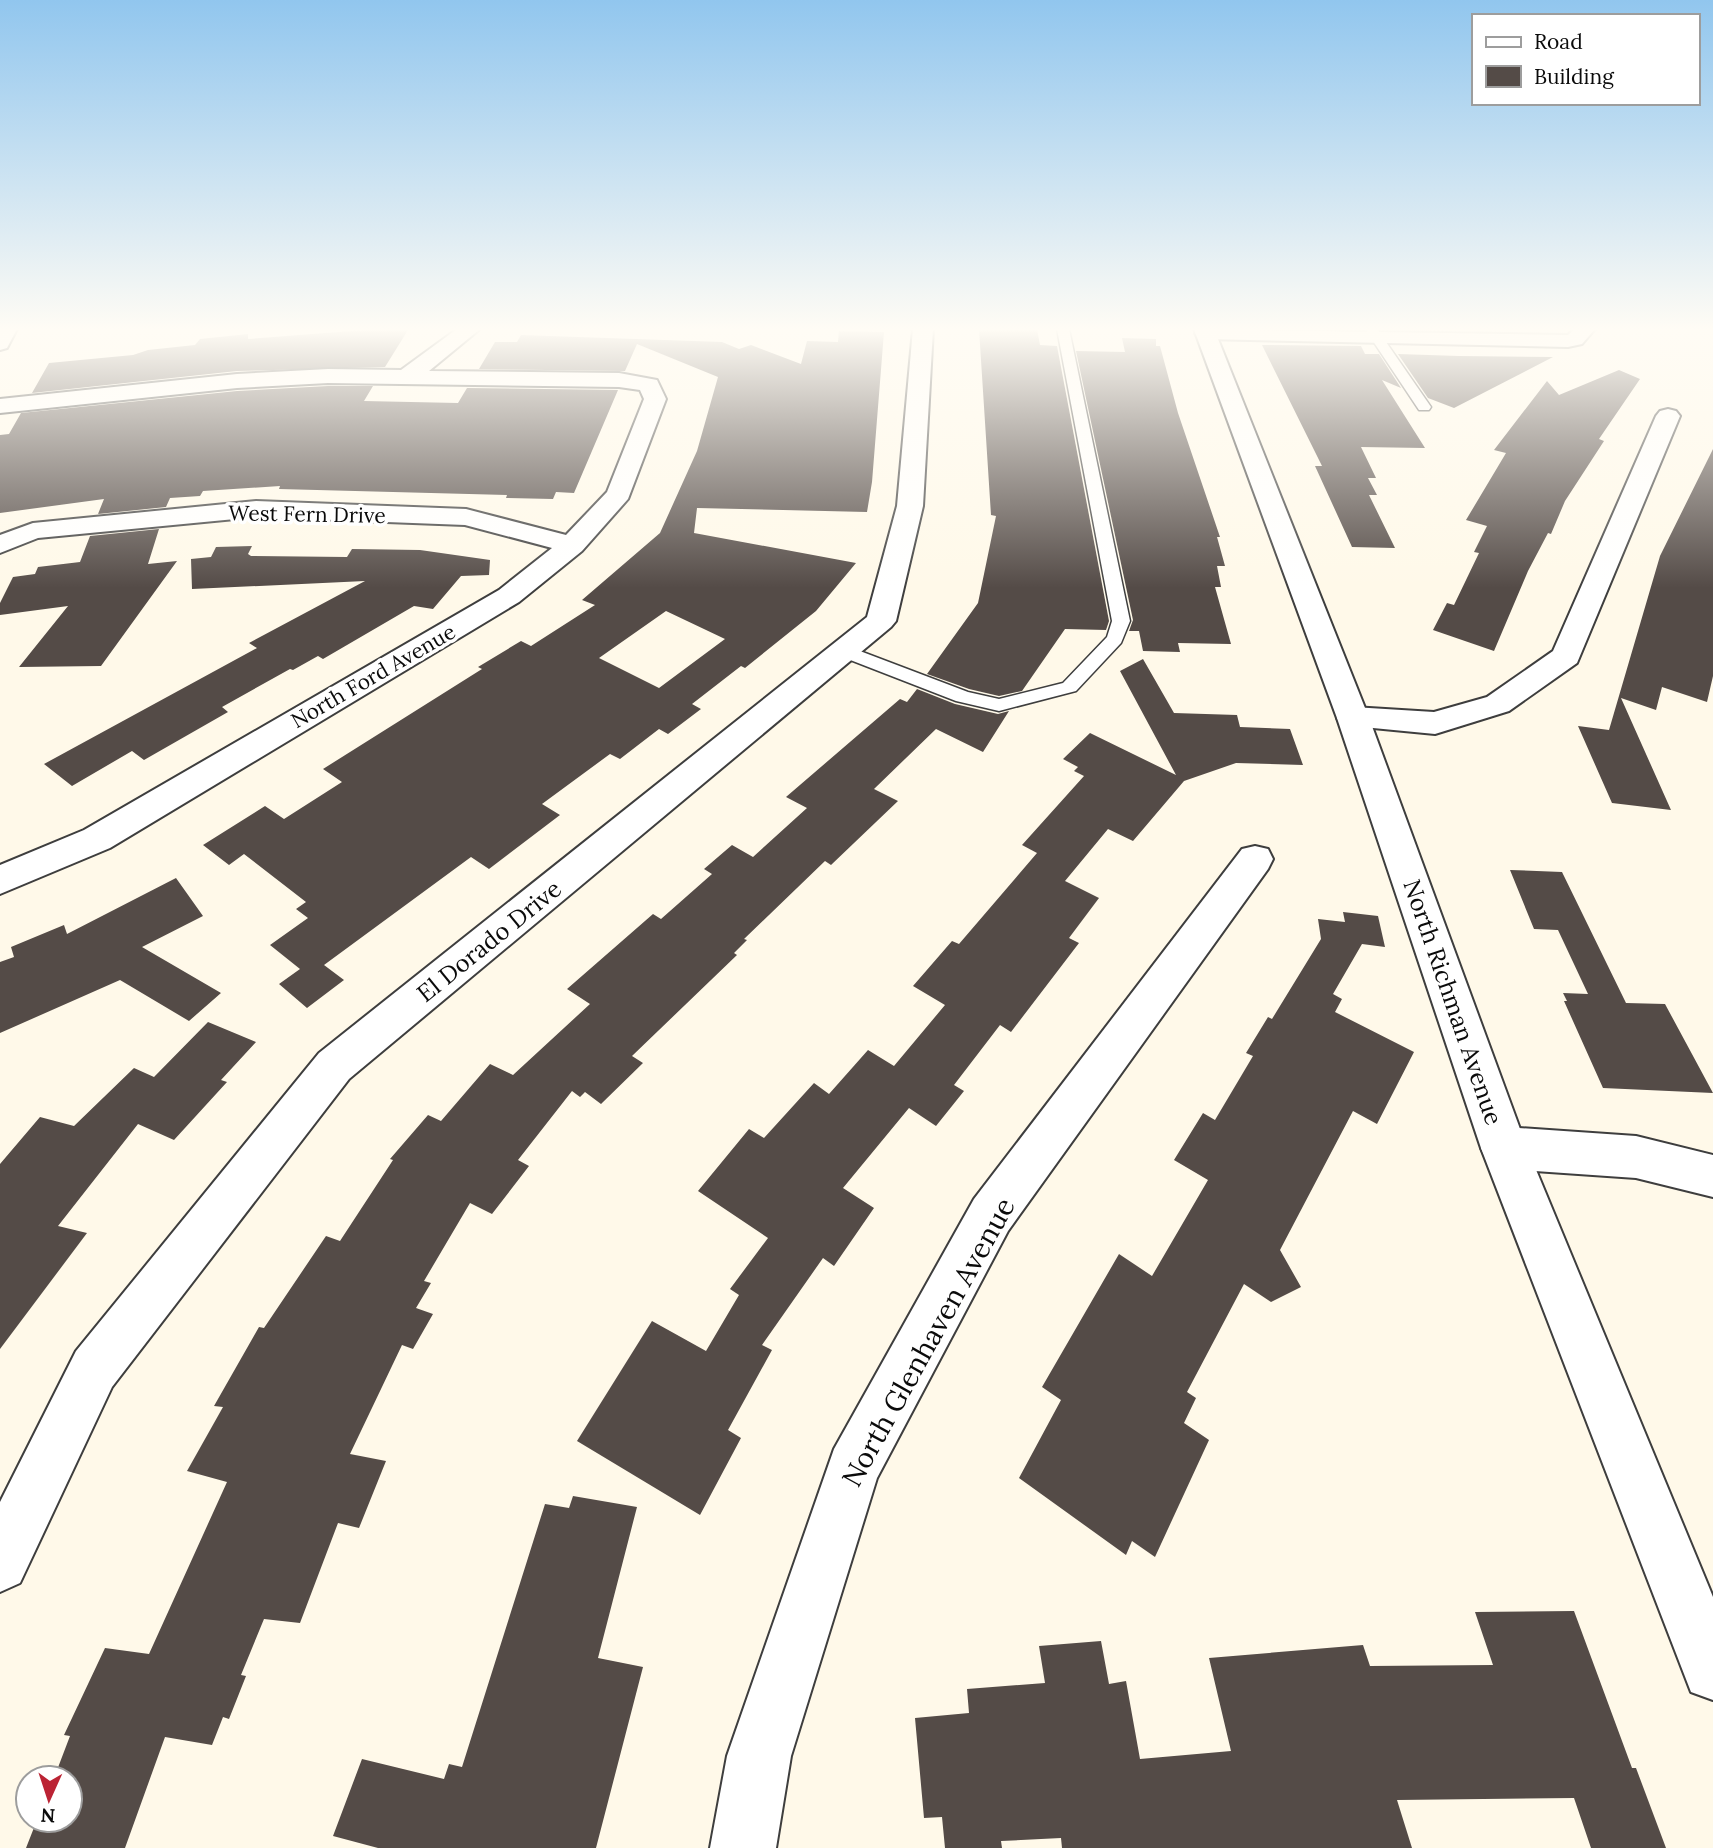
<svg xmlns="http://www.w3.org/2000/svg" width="1713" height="1848" viewBox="0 0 1713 1848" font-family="Lora,serif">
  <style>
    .building { fill: #544b47; fill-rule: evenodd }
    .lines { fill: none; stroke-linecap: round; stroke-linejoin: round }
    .service-casing { stroke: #3e3e3e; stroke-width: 3 }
    .minor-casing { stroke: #3e3e3e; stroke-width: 4 }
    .tertiary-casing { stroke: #3e3e3e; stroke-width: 4 }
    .service { fill: #fff; fill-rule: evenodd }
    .minor { fill: #fff; fill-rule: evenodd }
    .tertiary { fill: #fff; fill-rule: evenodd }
    .labels { text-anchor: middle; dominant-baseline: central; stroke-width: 7; stroke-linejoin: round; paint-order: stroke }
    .far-street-label { font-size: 21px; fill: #0b0b0b; stroke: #fff }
    .street-label { font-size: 24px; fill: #0b0b0b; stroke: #fff }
    .near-street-label { font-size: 28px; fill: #0b0b0b; stroke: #fff }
  </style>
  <rect width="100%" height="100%" fill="#fff9e9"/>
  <g class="building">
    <path d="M979 329H1037L1040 345 1057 346 1109 621 1106 630 1065 629 1022 691 999 696 969 689 927 674 978 603 996 516 991 515Z"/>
    <path d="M408 330 385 367 237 371 32 393 49 363 133 355 148 350 195 345 200 339 248 334V339L351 331Z"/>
    <path d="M839 331 884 332 872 482 867 512 697 508 694 533 856 563 816 611 745 668 741 666 692 704 701 709 668 734 659 729 620 759 610 754 542 804 560 815 489 869 471 857 324 965 344 980 307 1008 279 984 300 969 270 945 308 918 296 909 306 902 244 854 229 865 203 845 265 806 284 819 342 782 323 769 482 669 478 667 521 641 531 646 595 605 582 600 660 533 697 451 718 377 637 344 625 371 479 369 495 342H517L521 335 722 342 739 349 751 345 801 364 807 341 838 342ZM666 611 725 639 659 688 599 658Z"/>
    <path d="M1122 338 1156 339V346H1160L1178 413 1220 537H1217L1225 566H1217L1221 587H1215L1231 644 1178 643 1180 652 1143 651 1139 631H1129L1133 620 1076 351 1125 352Z"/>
    <path d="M1262 345 1361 346 1365 354H1379L1401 388 1382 380 1425 448 1361 447 1376 478H1368L1377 495H1369L1395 548 1352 547 1315 466H1322Z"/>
    <path d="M1398 354 1459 356 1553 357 1454 408 1428 398Z"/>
    <path d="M1619 370 1640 379 1599 439 1604 441 1565 501 1551 534 1548 533 1528 571 1494 651 1433 630 1447 603 1454 605 1479 553 1474 552 1487 526 1466 520 1506 453 1494 450 1547 381 1559 395Z"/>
    <path d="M328 386H373L364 401 458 403 467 388 618 390 574 493 556 492 553 499 506 498 507 495 279 489 280 486 203 491 200 496 170 498 166 507 98 514 104 499 0 513V435L9 434 21 413 237 391Z"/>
    <path d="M1713 449V676L1707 702 1662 687 1656 710 1621 698 1671 810 1612 803 1578 726 1609 730 1660 556Z"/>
    <path d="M159 529 148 564 177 561 101 666 19 667 68 606 0 615V603L13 577 35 574 38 567 80 562 90 536Z"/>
    <path d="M252 546 248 554 251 556 347 557 352 549 420 550 490 560 489 575 461 576 433 609 414 606 323 659 318 656 293 670 290 669 222 707 228 712 144 760 132 751 72 786 44 764 257 648 249 643 365 581 192 589 191 559 211 557 216 547Z"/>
    <path d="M1143 659 1174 713 1237 715 1240 727 1290 729 1303 765 1236 763 1184 781 1133 841 1108 829 1065 881 1099 898 1069 938 1079 943 1011 1032 1000 1025 954 1085 964 1091 936 1126 909 1108 843 1188 874 1208 834 1266 823 1258 762 1345 772 1350 728 1430 741 1438 700 1515 577 1441 652 1321 706 1351 739 1295 730 1289 768 1238 698 1191 749 1129 764 1138 814 1083 829 1094 868 1050 894 1066 945 1005 913 986 952 941 959 944 1037 853 1022 845 1084 776 1074 771 1078 767 1063 759 1090 733 1176 775 1120 671Z"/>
    <path d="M917 689 955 704 998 714 1009 711 983 752 936 729 874 789 898 801 831 865 825 861 744 939 747 940 734 953 737 955 632 1056 643 1063 601 1104 585 1092 580 1097 572 1091 518 1160 529 1166 492 1214 470 1203 424 1281 431 1283 416 1308 433 1314 413 1349 402 1345 350 1454 386 1461 359 1528 338 1523 300 1623 264 1619 241 1675 246 1676 229 1719 223 1717 212 1745 165 1737 125 1848H26L37 1820H70V1778H54L70 1736 64 1735 105 1648 149 1654 227 1482 187 1471 223 1407 214 1406 259 1327 264 1328 326 1236 340 1241 393 1160 390 1159 428 1115 441 1121 490 1064 513 1075 590 1004 567 989 653 914 661 919 712 874 704 869 732 845 753 857 807 808 786 797 900 699 907 702Z"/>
    <path d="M1510 870 1562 872 1626 1003 1665 1004 1713 1093 1603 1088 1564 1001H1567L1563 993 1588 994 1558 930 1534 929Z"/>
    <path d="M176 878 203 916 142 947 221 993 189 1021 120 980 0 1033V962L14 957 11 947 64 925 67 934Z"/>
    <path d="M1343 912 1378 916 1385 947 1362 944 1333 994 1342 999 1335 1012 1414 1052 1377 1124 1353 1111 1280 1250 1301 1287 1271 1302 1244 1284 1187 1392 1196 1398 1184 1423 1209 1440 1155 1557 1132 1541 1126 1555 1019 1478 1061 1400 1042 1387 1119 1254 1152 1276 1208 1180 1174 1160 1203 1113 1215 1120 1253 1056 1246 1053 1268 1017 1272 1019 1321 939 1318 919 1345 922Z"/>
    <path d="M208 1022 256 1042 221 1080 227 1082 174 1140 138 1124 58 1226 87 1233 0 1349V1164L40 1117 74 1126 134 1068 154 1077Z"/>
    <path d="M573 1496 637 1507 598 1658 643 1667 596 1848H378L333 1836 362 1759 444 1779 449 1764 462 1767 545 1504 569 1508Z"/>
    <path d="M1574 1611 1632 1768H1636L1666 1848H1591L1574 1798 1397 1800 1412 1848H1062L1061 1838 1001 1841 1002 1848H945L942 1817 924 1818 915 1718 969 1713 967 1689 1045 1683 1039 1646 1101 1641 1109 1684 1126 1681 1140 1759 1231 1751 1209 1658 1363 1645 1370 1666 1493 1665 1475 1612Z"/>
  </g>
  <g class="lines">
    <defs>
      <g id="service">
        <path d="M1057 329H1069L1130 621 1121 643 1076 691 999 711 956 701 840 656 837 652 840 648H852L968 692 999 699 1063 683 1107 637 1112 621Z"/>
        <path d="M1365 329H1377L1431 407 1429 410H1419Z"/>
      </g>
      <g id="minor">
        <path d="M0 329H17L7 348 0 350Z"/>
        <path d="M457 329H480L429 371 619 373 657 380 666 399 628 499 582 551 519 602 110 848 0 894V865L84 830 499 590 552 548 465 525 256 517 38 538 0 553V535L33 523 256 501 466 509 566 535 607 492 644 399 640 390 619 387 328 383 237 388 0 413V399L237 374 328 369 401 370Z"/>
        <path d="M913 329H933L923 506 896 621 891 627 349 1079 112 1387 20 1583 0 1592V1502L76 1351 319 1053 867 617 897 506Z"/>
        <path d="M1197 329 1568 335 1574 329H1595L1582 344 1568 347 1205 339 1198 337 1195 333Z"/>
        <path d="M1668 409 1676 411 1680 416 1577 663 1509 711 1435 734 1342 725 1337 718 1342 711 1353 707 1434 712 1487 697 1553 651 1656 416 1660 411Z"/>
        <path d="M1255 846 1268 849 1273 859 1268 869 1008 1231 877 1478 791 1756 776 1848H710L727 1756 834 1449 974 1199 1242 849Z"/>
        <path d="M1504 1127 1636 1136 1713 1155V1197L1636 1178 1504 1169 1488 1163 1481 1148 1488 1133Z"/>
      </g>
      <path id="tertiary" d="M1194 329H1214L1369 718 1527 1148 1713 1597V1700L1691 1692 1481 1148 1337 718Z"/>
    </defs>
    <use href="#service" class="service-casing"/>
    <use href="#minor" class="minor-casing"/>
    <use href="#tertiary" class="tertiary-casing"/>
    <use href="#service" class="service"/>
    <use href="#minor" class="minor"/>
    <use href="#tertiary" class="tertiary"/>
  </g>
  <linearGradient id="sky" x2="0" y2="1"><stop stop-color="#91c6ee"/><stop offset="0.56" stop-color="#fffcf5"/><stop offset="1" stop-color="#fffcf5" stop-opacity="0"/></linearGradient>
  <rect width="1713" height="588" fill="url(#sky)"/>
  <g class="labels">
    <g class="far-street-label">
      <text transform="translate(307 514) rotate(1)">West Fern Drive</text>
      <text transform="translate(373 676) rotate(-30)">North Ford Avenue</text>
    </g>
    <g class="street-label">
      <text transform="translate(489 941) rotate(-39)">El Dorado Drive</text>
      <text transform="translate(1453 1002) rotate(71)">North Richman Avenue</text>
    </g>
    <g class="near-street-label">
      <text transform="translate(928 1342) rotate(-61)">North Glenhaven Avenue</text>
    </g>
  </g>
  <rect x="1472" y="14" width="228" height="91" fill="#ffffff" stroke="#9d9d9d" stroke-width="2"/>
  <rect x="1486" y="37" width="35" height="10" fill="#ffffff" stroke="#9d9d9d" stroke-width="2"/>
  <text x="1534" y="49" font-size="21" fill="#0b0b0b">Road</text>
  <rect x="1486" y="66" width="35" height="21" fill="#544b47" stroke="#9d9d9d" stroke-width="2"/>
  <text x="1534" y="84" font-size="21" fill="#0b0b0b">Building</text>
  <g transform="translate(49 1799) rotate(183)"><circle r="33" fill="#ffffff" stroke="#9d9d9d" stroke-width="2"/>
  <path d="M0-5L12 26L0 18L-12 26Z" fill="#bb2334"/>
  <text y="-10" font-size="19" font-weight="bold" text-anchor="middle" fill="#0b0b0b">N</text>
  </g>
</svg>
